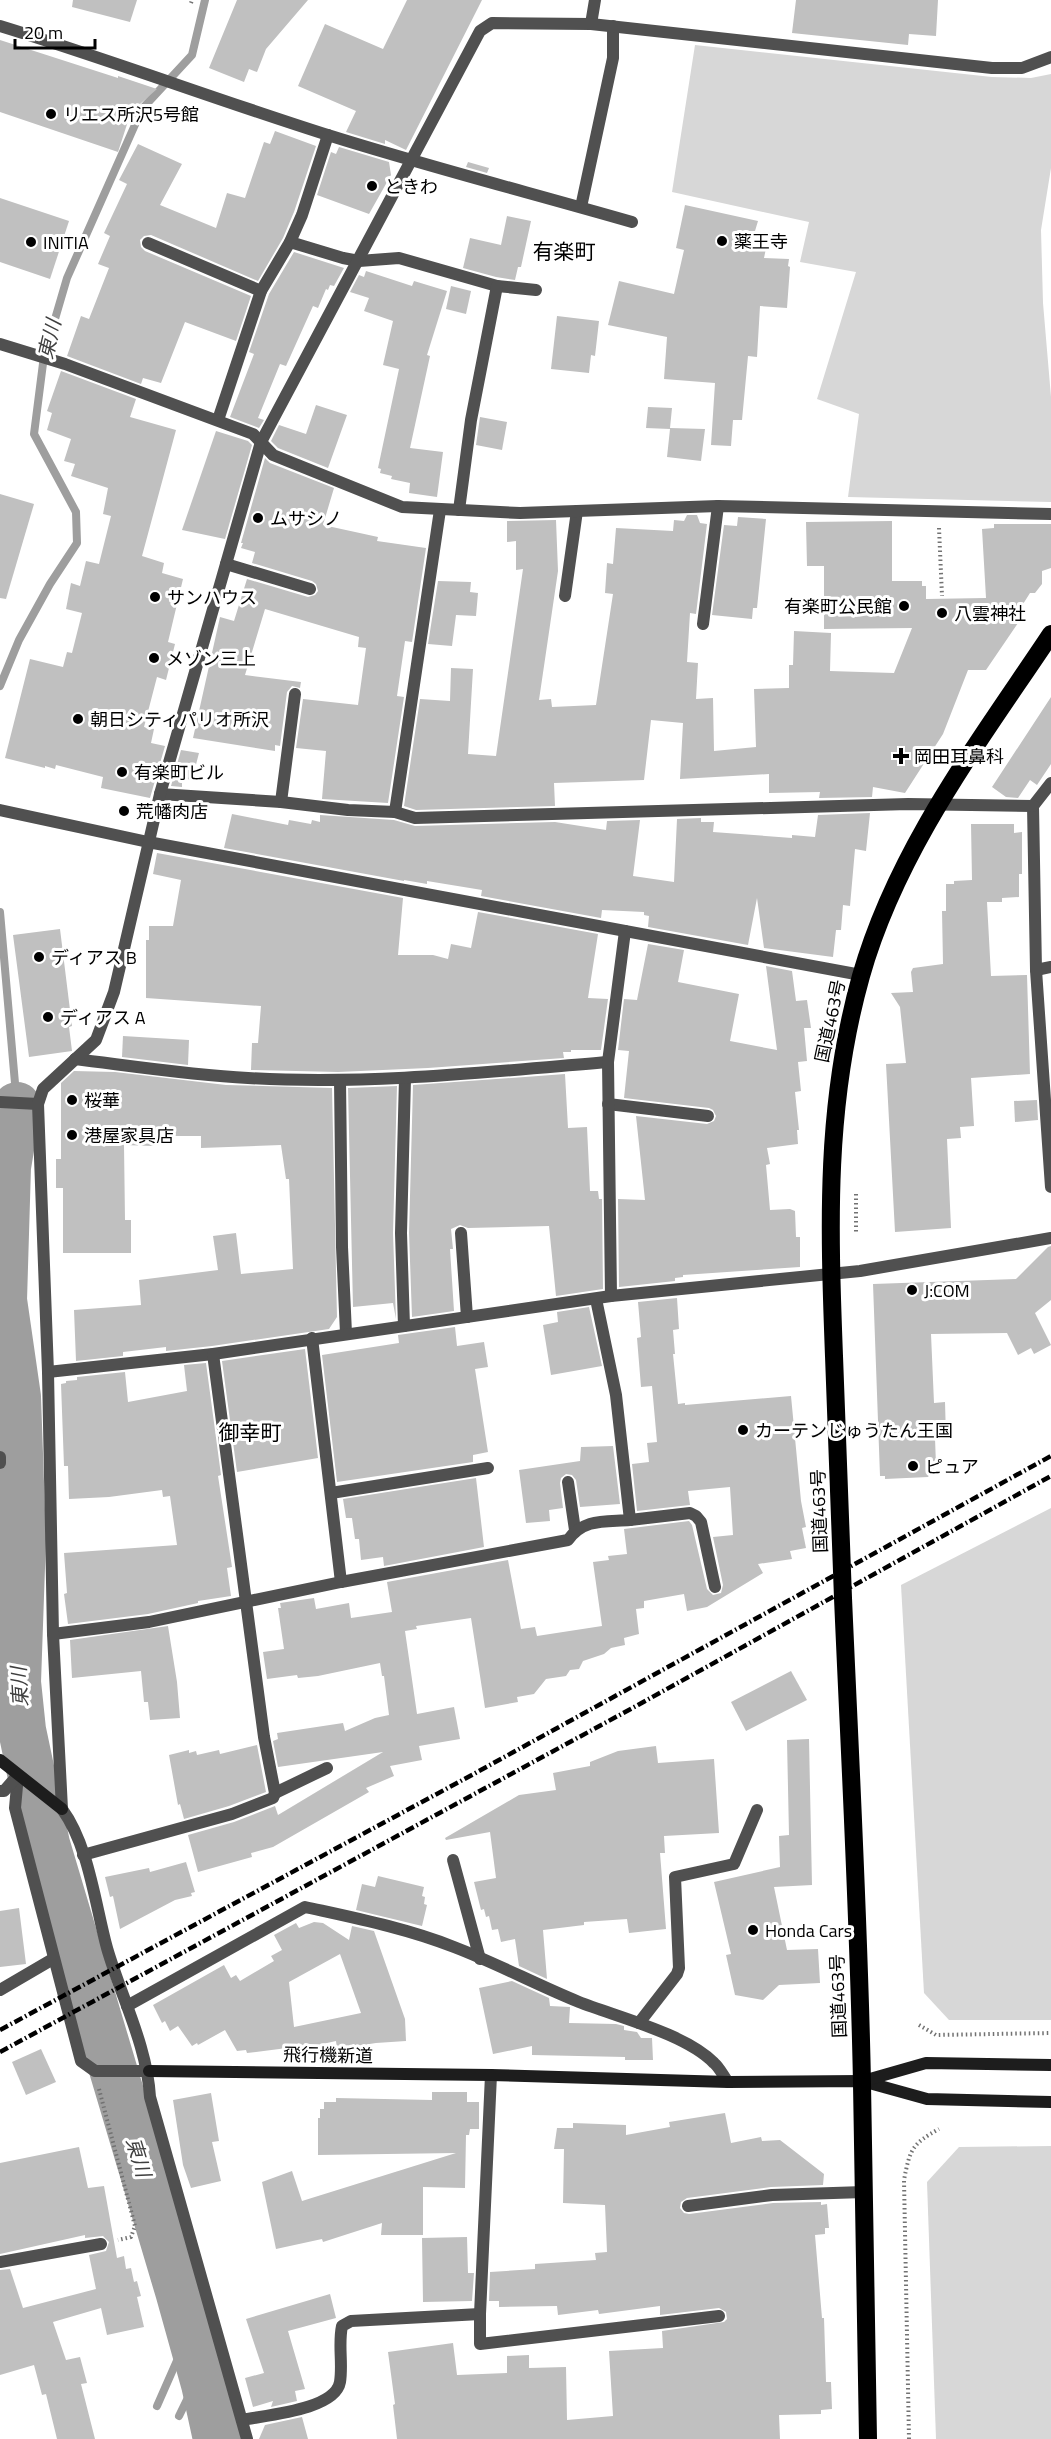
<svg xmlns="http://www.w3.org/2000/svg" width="1051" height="2439" viewBox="0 0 1051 2439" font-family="'Titillium Web','Noto Sans JP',sans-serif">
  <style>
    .green { fill: #d7d7d7 }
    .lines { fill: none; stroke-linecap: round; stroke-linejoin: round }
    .stream { stroke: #9e9e9e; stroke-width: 8 }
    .river { stroke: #9e9e9e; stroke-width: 48 }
    .building { fill: #c0c0c0; fill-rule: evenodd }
    .path { stroke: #727272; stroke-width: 4; stroke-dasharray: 1.5 3; stroke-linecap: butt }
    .lane { stroke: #505050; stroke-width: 12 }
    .street { stroke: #505050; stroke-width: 12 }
    .secondary { stroke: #1d1d1d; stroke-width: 12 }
    .highway { stroke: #000; stroke-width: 18 }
    .rail { stroke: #000; stroke-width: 4.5; stroke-dasharray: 9 3 1.5 3; stroke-linecap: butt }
    .poi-dot { fill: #000; stroke: #fff; stroke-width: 2 }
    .labels { text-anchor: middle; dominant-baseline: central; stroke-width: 6; stroke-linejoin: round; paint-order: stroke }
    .poi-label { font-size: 18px; fill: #000; stroke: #fff; text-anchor: start }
    .street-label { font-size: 18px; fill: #000; stroke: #fff }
    .water-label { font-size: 20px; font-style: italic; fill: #3f3f3f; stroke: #fff }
    .quarter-label { font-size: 21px; fill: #000; stroke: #fff }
  </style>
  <rect width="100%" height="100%" fill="#fff"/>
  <g class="green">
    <path d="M695 45 992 77 1031 78 1051 74V168L1041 230 1043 303 1051 397V502L848 497 859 414 817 399 856 272 800 262 809 222 672 192Z"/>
    <path d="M1051 1508V2020H949L924 1993 901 1585Z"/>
    <path d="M1051 2146V2439H936L927 2182 959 2147Z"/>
  </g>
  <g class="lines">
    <g class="stream">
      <path d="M0 686 19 640 50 584 77 543 76 512 34 434 46 340 55 319 67 278 142 109 192 55 205 0"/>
      <path d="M0 912 17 1106"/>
      <path d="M157 2406 190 2331"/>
      <path d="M179 2416 201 2371"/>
    </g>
    <path class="river" d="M17 1106 7 1167 3 1300 17 1397 22 1539 17 1682 22 1730 46 1844 179 2291 205 2384 217 2439"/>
  </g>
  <g class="building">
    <path d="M73 0H137L130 22 72 7Z"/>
    <path d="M237 0H308L266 49 257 72 249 69 244 82 209 68Z"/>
    <path d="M407 0H482L406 150 385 140V144L346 132 356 111 298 86 325 24 383 49Z"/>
    <path d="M796 0H938L936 36 909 34 908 45 792 33Z"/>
    <path d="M0 40 118 78V76L157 89 131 112 118 152 0 112Z"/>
    <path d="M275 131 316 146 294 212 283 238 258 281 151 235 144 236 140 240 141 247 145 251 251 296 236 341 185 322 161 383 143 378 141 384 67 356 81 316 89 319 109 268 98 264 110 236 104 233 127 184 119 180 138 144 182 164 160 205 216 228 227 193 245 198 264 142 270 144Z"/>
    <path d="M339 147 389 162 391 175 369 214 317 195 331 152 336 154Z"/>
    <path d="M468 162 489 168 487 173 466 167Z"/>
    <path d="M0 198 69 221 50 279 0 262Z"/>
    <path d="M685 205 758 221 755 231 769 234 764 258 789 259 788 266 790 267 787 308 760 306 757 357 748 356 742 420H733L731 446 711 445 715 383 664 379 667 337 608 325 619 281 674 294 684 250 676 248Z"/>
    <path d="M507 216 531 221 521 267H518L515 280 496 277 463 268 470 238 501 245Z"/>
    <path d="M294 252 344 268 334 286 330 285 328 290 326 289 318 308 313 306 286 366 280 364 258 418 264 420 259 428 230 417 254 354 249 352 269 294Z"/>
    <path d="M366 271 412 286 414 281 447 291 427 355 430 356 410 448 443 452 437 497 409 493 410 483 391 479 392 476 380 473 381 469 378 468 399 369 383 365 393 321 364 311 369 298 350 292 359 275 364 277Z"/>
    <path d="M451 286 471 291 466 314 446 309Z"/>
    <path d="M557 316 599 321 595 356 591 355 589 373 551 369Z"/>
    <path d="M61 371 136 399 130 417 176 430 142 556 164 563 162 573 183 579 168 642 175 644 166 680 157 677 144 727 154 729 151 743 165 746 150 798 101 788 103 777 56 765 55 769 45 766V768L5 758 30 659 63 667 67 652 72 653 82 613 66 609 71 583 80 586 86 561 99 564 111 516 103 514 108 488 71 476 75 464 64 461 71 439 47 430 52 413 47 411Z"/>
    <path d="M316 405 347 415 328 468 278 448 271 441 279 425 306 434Z"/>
    <path d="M648 407 672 408 670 428 705 429 701 461 667 457 670 429 646 428Z"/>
    <path d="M480 417 507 422 502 450 476 445Z"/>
    <path d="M216 431 248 441 252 445 225 539 182 530Z"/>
    <path d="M265 458 270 463 334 488 323 525 378 537 377 541 426 548 412 642 405 641 397 696 404 697 388 803 322 799 326 751 296 748 303 699 358 705 366 648 358 647 359 637 265 609 245 675 301 682 300 688 292 686 287 692 280 746 275 745V751L193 738 220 617 234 621 247 579 308 597 315 595 318 591 316 584 312 581 252 563 255 552 241 548 243 543H241Z"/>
    <path d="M0 494 34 504 6 599 0 598Z"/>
    <path d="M687 515H697L700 523 707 524 696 614 690 613 687 662 698 663 696 699 713 698 714 751 756 747 754 689 789 688V665H793L794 631 831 633 830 671 894 673 912 628 824 629V566H807L806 522 892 521V581H922V586H926V599L986 598 982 529 994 528V524H1051V568L1042 571V584L1035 593H1030L1013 620 1018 623 986 670H968L943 734 905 793 873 787 872 797 819 798 820 792 769 793V774L680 779 683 723 651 720 644 780 554 783 555 806 416 810 404 806 420 699 450 701 451 668 473 669 468 754 496 756 523 569 516 570V541L507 542V521L556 520 558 571 539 700 551 699 552 707 596 705 613 594 605 593 607 563 613 564 616 528 673 531 674 520 684 521Z"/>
    <path d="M738 517 766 519 757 608H753L752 619 712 615 724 525 737 526Z"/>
    <path d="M438 581 471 582 470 592 478 593 476 616 456 615 452 646 428 644Z"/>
    <path d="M1051 697V764L1037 785 1030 780 1018 798 1006 797 992 787Z"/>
    <path d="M181 750 199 753 192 780 182 778V787L171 786Z"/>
    <path d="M870 813 866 851 855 849 850 906 843 905 841 930H836L833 957 764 948 757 898 748 945 648 927 649 916 644 915V912L602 910 601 918 481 896 482 890 427 881V884L404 880V881L224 848 232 814 288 825 289 820 311 824 312 820 320 822V815L394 820 415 826 555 822 606 830 607 821 640 820 633 876 674 882 677 819 701 818V822H714L713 832 792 838V835L815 837 818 815Z"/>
    <path d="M971 824H1014V833L1022 832V874H1019V897L1002 898V902H987L991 976 1027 975 1030 1074 971 1078 974 1126 960 1127 961 1138 947 1139 951 1228 895 1232 886 1064 906 1063 900 1007 891 993 913 992 911 972 913 968 943 964 942 911H946V884H954V881L972 880Z"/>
    <path d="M157 853 403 898 398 955H433L448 959 451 944 471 948 478 912 598 934 588 998 608 999 601 1050H571V1052H563L564 1058 428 1068 338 1072 251 1070 252 1043H258L261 1006 146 998V940H149V926H173L181 880 153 874Z"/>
    <path d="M60 929 72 1026 69 1027 72 1051 29 1057 13 935Z"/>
    <path d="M648 944 684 950 678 982 739 994 730 1041 777 1050 766 966 792 971 796 1001 807 1000 811 1028H804L807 1061 798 1062 801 1091 795 1092 799 1130H797L798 1144 767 1148 770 1164 766 1165 770 1210 790 1209 795 1211 796 1237H800V1267L683 1275V1277L675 1278V1281L619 1287 618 1199 645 1200 636 1116 707 1124 714 1121 716 1116 713 1110 709 1108 624 1098 629 1051 618 1050 624 999 637 1000Z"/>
    <path d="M123 1036 189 1040 188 1065 122 1057Z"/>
    <path d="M74 1071 115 1072 226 1085 332 1088 337 1317 329 1329 212 1346 166 1351V1347L123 1352V1356L76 1361 74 1310 141 1305 139 1280 218 1270 213 1236 236 1233 241 1274 293 1269 289 1179H286L281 1145 201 1148V1136H153V1146L124 1145 125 1220H131V1253H63V1188H56V1159H61V1083Z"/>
    <path d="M565 1074 568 1128 587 1127 590 1191H598L599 1199H602L603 1289 556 1296 549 1226 468 1228 460 1225 451 1229 453 1249H450L454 1311 412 1317 409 1233 413 1085Z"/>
    <path d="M397 1086 393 1233 396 1319 393 1303 353 1307 348 1088Z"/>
    <path d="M1037 1100 1038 1120 1015 1122 1014 1101Z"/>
    <path d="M1051 1246V1300L1035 1313 1051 1345 1034 1354 1031 1348 1018 1355 1007 1333 931 1334 934 1403 945 1402 946 1437 935 1438 936 1465 928 1477 885 1479V1476H880L873 1284 1016 1279 1048 1247Z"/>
    <path d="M677 1298 679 1329 673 1330 675 1354H673L678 1404 685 1403V1405L791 1396 801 1501 806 1527 802 1528 806 1548 790 1551 792 1559 758 1564 763 1573 707 1607 687 1611 684 1594 644 1601V1608L636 1609 639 1634 624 1638 625 1645 611 1648 604 1654 583 1661 579 1669 570 1670 566 1676 546 1679 534 1694 517 1697 518 1702 485 1708 471 1618 416 1626 417 1629 405 1631 417 1714 454 1707 460 1739 419 1746 422 1760 390 1766 394 1776 366 1788 369 1792 273 1847 251 1853 252 1857 198 1872 188 1835 234 1822 275 1806 278 1815 383 1752 278 1767 273 1741 278 1739 277 1733 343 1723 345 1731 375 1718 389 1715 384 1676H382L380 1663 318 1676 298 1678 297 1675 267 1679 263 1652 284 1649 278 1608H281L280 1603 314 1598 316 1609 349 1603 351 1618 392 1612 387 1582 508 1560 521 1629 535 1627 537 1636 602 1626 593 1562 609 1560 608 1556 627 1554 624 1529 689 1521 692 1525 707 1589 713 1595 721 1593 723 1585 713 1537 733 1535 730 1487 688 1491 690 1505 637 1511 632 1464 649 1462 647 1443 657 1442 652 1386 641 1387 637 1338 641 1337 638 1302Z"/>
    <path d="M589 1307 602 1366 551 1375 543 1325 558 1322 557 1312Z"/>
    <path d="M455 1327 457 1346 484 1342 488 1367 475 1369 488 1452 473 1455V1462L337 1482 322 1355 399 1343 398 1335Z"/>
    <path d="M305 1349 318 1458 237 1472 222 1361Z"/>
    <path d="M206 1363 221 1475 218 1476 232 1567 227 1568 231 1596 198 1601V1603L148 1614 68 1624 64 1594 67 1593 64 1553 177 1545 170 1496 163 1497 162 1490 109 1497 69 1499 68 1466H64L61 1384 66 1383V1381L77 1380V1377L125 1372 128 1402 187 1391 184 1365Z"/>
    <path d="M613 1446 620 1504 580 1507 576 1480 572 1475 566 1474 561 1478 560 1483 563 1508 549 1510 550 1521 526 1523 519 1470 580 1461 581 1447Z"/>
    <path d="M476 1478 484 1547 384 1566 383 1557 361 1560 359 1539H355L352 1518H346L343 1499Z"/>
    <path d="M168 1626 177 1682 180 1718 150 1720 148 1702H144L141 1671 72 1678 70 1640Z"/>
    <path d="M791 1671 807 1700 746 1731 731 1702Z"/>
    <path d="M809 1739 812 1885 774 1887 787 1950 818 1949 820 1983 779 1985 763 2000 735 1995 726 1955 731 1954 714 1882 780 1867 779 1836 789 1835 787 1740Z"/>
    <path d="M257 1745 266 1792 229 1806 184 1819 180 1804 178 1805 169 1755 189 1750V1753L196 1751 197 1755 219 1750 220 1754Z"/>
    <path d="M656 1746 658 1763 714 1759 719 1833 664 1836 665 1853H660L666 1929 629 1933 627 1919 584 1922V1925L543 1930 547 1979 519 1966 515 1939 501 1942 498 1929 492 1930 489 1916 486 1917 484 1909 481 1910 474 1882 496 1878 490 1832 446 1840 445 1838 519 1795 556 1790 553 1773 590 1766V1762L618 1751Z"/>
    <path d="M186 1862 195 1892 191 1893 192 1896 175 1900 120 1929 113 1896 110 1897 105 1877 149 1868 150 1872Z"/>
    <path d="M378 1876 424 1887 422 1896 425 1897 424 1904 427 1905 422 1926 356 1910 362 1884 375 1887Z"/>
    <path d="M19 1908 26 1964 0 1967V1911Z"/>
    <path d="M314 1922 323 1923 349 1940 352 1926 374 1931 405 2019 406 2041 376 2043 337 2049 336 2041 287 2052V2048L247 2053 246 2050 237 2051 225 2030 198 2045 197 2043 192 2046 178 2026 170 2031 165 2021 162 2023 153 2005 224 1965 231 1978 236 1975 240 1981 274 1961 271 1956 282 1950 274 1935 296 1923 299 1928ZM340 1954 361 2013 294 2027 289 1982Z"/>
    <path d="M512 1981 549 1998 550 2006 570 2007 569 2023 616 2024 624 2026V2030L637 2032 641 2038H652L653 2060H625V2057L532 2055V2046L493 2054 479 1988Z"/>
    <path d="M41 2049 56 2082 26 2095 12 2062Z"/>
    <path d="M432 2092H467V2102H479V2129H470L469 2135H466L465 2188 423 2187V2235H381L382 2223 323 2242 322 2239 276 2249 262 2182 292 2171 302 2201 456 2153 318 2155V2118H320V2109H324V2102H336V2098L432 2100Z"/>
    <path d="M211 2093 219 2141 212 2142 221 2181 191 2188 183 2165 173 2100Z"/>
    <path d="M725 2113 731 2143 761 2137 762 2141 780 2140 824 2174 823 2185 771 2187 687 2198 681 2202 680 2208 684 2213 689 2214 773 2203 821 2202V2205L827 2204 829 2228H825V2234L815 2235 822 2318H824L826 2382H831L832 2409 821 2410V2414L779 2415 780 2439H397L393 2405 395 2404 388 2352 453 2343 457 2375 507 2373V2356L529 2355V2368L566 2367 567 2420 613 2416 609 2351 663 2348 662 2331 724 2322 727 2319 726 2312 719 2308 660 2315V2306L599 2314 598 2310 558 2315 557 2306 499 2307V2301H489L490 2272 535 2269V2264L596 2260 595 2253 607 2252 605 2205 563 2203 564 2149H554L557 2128H573V2123L626 2125V2135L670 2127 669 2122Z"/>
    <path d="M79 2147 88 2188 104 2186 117 2258 124 2256 126 2269 131 2268 134 2282 137 2281 141 2296 137 2297 144 2327 107 2335 101 2308 53 2322 66 2360 80 2357 87 2383 81 2384 95 2439H57L46 2394 42 2395 34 2365 0 2375V2270L10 2269 23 2308 96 2289 89 2255 106 2251 109 2242 103 2236 85 2238V2235L0 2254V2163Z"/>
    <path d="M467 2237 468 2273H474L472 2301 423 2302 422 2238Z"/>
    <path d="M330 2294 336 2318 288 2331 305 2389 295 2391 297 2401 271 2407 273 2401 253 2407 245 2378 264 2373 246 2319Z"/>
    <path d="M302 2417 308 2439H259L265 2425Z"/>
  </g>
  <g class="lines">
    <g class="path">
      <path d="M191 3 192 0"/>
      <path d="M939 528 942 596"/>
      <path d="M856 1194V1232"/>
      <path d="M919 2025 936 2035 1051 2033"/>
      <path d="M99 2089 135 2226 131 2237 118 2240"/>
      <path d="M909 2439 904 2180C910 2149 912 2144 939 2129"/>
    </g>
    <g class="lane">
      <path d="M581 207 613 58V26"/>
      <path d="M290 242 343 258 359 261 399 258 497 286 536 290"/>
      <path d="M148 243 261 291"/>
      <path d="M218 420 261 291 290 242 302 215 328 135"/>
      <path d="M459 510 471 420 497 286"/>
      <path d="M226 564 310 589"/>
      <path d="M565 596 577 511"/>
      <path d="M703 624 718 506"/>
      <path d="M281 802 295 694"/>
      <path d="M1036 970 1051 967"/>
      <path d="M608 1104 708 1116"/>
      <path d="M461 1233 467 1317"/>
      <path d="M404 1326 401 1233 405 1078"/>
      <path d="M568 1482 575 1530"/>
      <path d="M331 1493 488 1468"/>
      <path d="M630 1520 690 1513 696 1516 701 1522 715 1587"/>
      <path d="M275 1793 327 1768"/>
      <path d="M453 1860 480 1959"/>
      <path d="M0 1990 53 1959"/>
      <path d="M639 2023 677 1974 679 1968 675 1877 734 1864 757 1810"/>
      <path d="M688 2206 772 2195 864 2192"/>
      <path d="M242 2420C266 2415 335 2410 340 2382 343 2363 338 2345 342 2326L351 2321 480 2314"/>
    </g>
    <g class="street">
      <path d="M591 24 595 0"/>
      <path d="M0 26C111 60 220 101 331 136 430 167 531 193 632 222"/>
      <path d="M0 344 65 364 253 434 273 455 402 507 520 513 718 506 1051 514"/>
      <path d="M1051 783 1033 806 1036 970 1051 1187"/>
      <path d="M160 794 281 802 348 810 395 812 415 818 908 804 1033 806"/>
      <path d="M0 810 148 842 861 975"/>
      <path d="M395 812 440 510"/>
      <path d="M75 1059C132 1066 190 1075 248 1078 368 1085 488 1072 608 1062"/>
      <path d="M340 1080 342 1247 346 1333"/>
      <path d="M0 1102 38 1104"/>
      <path d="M611 1296 608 1062 625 931"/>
      <path d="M312 1338 341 1582"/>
      <path d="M48 1372 213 1354 611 1296 860 1271 1051 1238"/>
      <path d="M0 1457V1463"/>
      <path d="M53 1634 149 1622 341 1582 568 1540C584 1518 605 1522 630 1520L616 1395 596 1299"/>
      <path d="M18 1775 15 1808 81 2061 95 2071H149"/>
      <path d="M0 1791H4L18 1775"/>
      <path d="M83 1855 232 1814 273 1798 275 1793 264 1737 213 1354"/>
      <path d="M127 2006 305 1907C355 1918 406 1928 454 1947 496 1963 537 1985 579 2002 617 2017 686 2034 714 2063 720 2068 723 2076 728 2082"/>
      <path d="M491 2075 480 2314V2344L719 2316"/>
      <path d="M0 2262 101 2244"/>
      <path d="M247 2439 150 2097C147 2045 121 1997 107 1948 95 1904 89 1846 62 1809L53 1634 48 1372 38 1104 43 1089 96 1040 114 992 160 794 261 442 480 31 492 23 591 24 992 68H1022L1051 57"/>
    </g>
    <g class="secondary">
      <path d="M0 1760 62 1809"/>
      <path d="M149 2071 491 2075 728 2082 862 2081 927 2099 1051 2102"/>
      <path d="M863 2081 926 2063 1051 2065"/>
    </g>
    <path class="highway" d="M868 2439C866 2321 864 2202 862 2084 859 1922 850 1760 843 1598 840 1518 837 1437 834 1356 829 1224 825 1104 861 976 897 849 979 742 1051 634"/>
    <g class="rail">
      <path d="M0 2030 470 1776 1051 1456"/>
      <path d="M0 2052 638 1705 1051 1476"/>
    </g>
  </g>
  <g class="poi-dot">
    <circle cx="51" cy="114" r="6"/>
    <circle cx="372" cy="186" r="6"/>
    <circle cx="722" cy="241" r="6"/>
    <circle cx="31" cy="242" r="6"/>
    <circle cx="258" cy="518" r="6"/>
    <circle cx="155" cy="597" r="6"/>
    <circle cx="904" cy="606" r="6"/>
    <circle cx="942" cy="613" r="6"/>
    <circle cx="154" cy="658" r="6"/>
    <circle cx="78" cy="719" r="6"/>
    <path d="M898 747h6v6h6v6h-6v6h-6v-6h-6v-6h6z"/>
    <circle cx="122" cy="772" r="6"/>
    <circle cx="124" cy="811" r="6"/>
    <circle cx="39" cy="957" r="6"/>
    <circle cx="48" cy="1017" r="6"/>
    <circle cx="72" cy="1100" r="6"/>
    <circle cx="72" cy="1135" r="6"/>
    <circle cx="912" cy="1290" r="6"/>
    <circle cx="743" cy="1430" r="6"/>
    <circle cx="913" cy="1466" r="6"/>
    <circle cx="753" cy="1930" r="6"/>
  </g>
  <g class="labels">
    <g class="poi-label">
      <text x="63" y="114">リエス所沢5号館</text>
      <text x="384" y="186">ときわ</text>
      <text x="734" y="241">薬王寺</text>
      <text x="43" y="242">INITIA</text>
      <text x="270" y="518">ムサシノ</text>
      <text x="167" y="597">サンハウス</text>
      <text x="892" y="606" text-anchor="end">有楽町公民館</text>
      <text x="954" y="613">八雲神社</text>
      <text x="166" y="658">メゾン三上</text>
      <text x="90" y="719">朝日シティパリオ所沢</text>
      <text x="914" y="756">岡田耳鼻科</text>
      <text x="134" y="772">有楽町ビル</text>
      <text x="136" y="811">荒幡肉店</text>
      <text x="51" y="957">ディアス B</text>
      <text x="60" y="1017">ディアス A</text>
      <text x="84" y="1100">桜華</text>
      <text x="84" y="1135">港屋家具店</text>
      <text x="924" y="1290">J:COM</text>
      <text x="755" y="1430">カーテンじゅうたん王国</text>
      <text x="925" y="1466">ピュア</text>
      <text x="765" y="1930">Honda Cars</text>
    </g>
    <g class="street-label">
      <text transform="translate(830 1021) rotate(-78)">国道463号</text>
      <text transform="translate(819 1511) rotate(-92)">国道463号</text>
      <text transform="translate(838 1996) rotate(-92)">国道463号</text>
      <text transform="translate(328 2055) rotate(1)">飛行機新道</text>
    </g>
    <g class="water-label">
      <text transform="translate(49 339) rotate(-77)">東川</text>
      <text transform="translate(19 1687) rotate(-93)">東川</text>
      <text transform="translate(139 2157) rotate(73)">東川</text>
    </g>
    <g class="quarter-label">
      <text x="564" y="251">有楽町</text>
      <text x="250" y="1432">御幸町</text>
    </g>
  </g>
  <path d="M15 39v9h80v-9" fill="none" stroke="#000000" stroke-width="3"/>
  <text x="24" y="39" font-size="18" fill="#000000" stroke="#ffffff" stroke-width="4.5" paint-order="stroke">20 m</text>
</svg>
